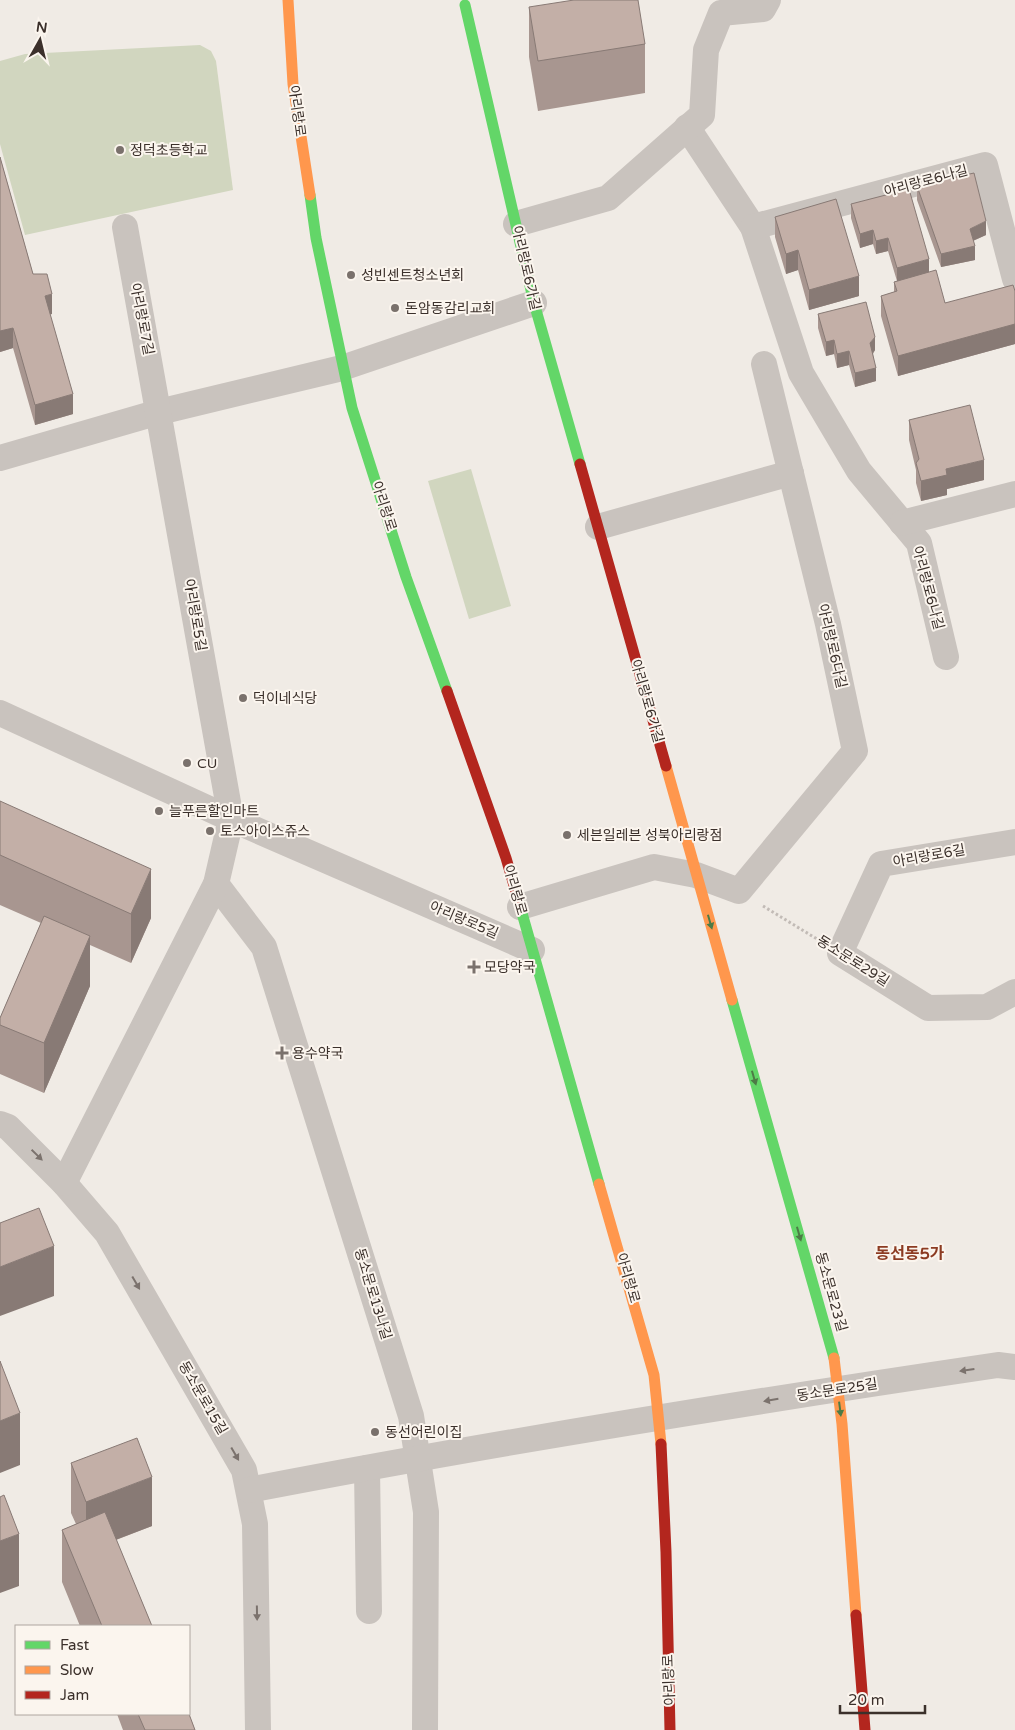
<svg xmlns="http://www.w3.org/2000/svg" width="1015" height="1730" viewBox="0 0 1015 1730" font-family="'Varela Round','Noto Sans KR',sans-serif">
  <style>
    .green { fill: #d1d6bf }
    .lines { fill: none; stroke-linecap: round; stroke-linejoin: round }
    .path { stroke: #c2bbb6; stroke-width: 3; stroke-dasharray: 2.5 2.5; stroke-linecap: butt }
    .street { stroke: #c9c3be; stroke-width: 26 }
    .fast { stroke: #63d668; stroke-width: 11 }
    .slow { stroke: #ff974d; stroke-width: 11 }
    .jam { stroke: #b3261e; stroke-width: 11 }
    .wall { fill: #a89690 }
    .shaded-wall { fill: #887a75 }
    .building { fill: #c3afa7; stroke: #887a75 }
    .oneway { fill: #4d7b46 }
    .oneway2 { fill: #7b726d }
    .poi-dot { fill: #7a716c; stroke: #fbf5ee; stroke-width: 2 }
    .labels { text-anchor: middle; dominant-baseline: central; stroke-width: 4; stroke-linejoin: round; paint-order: stroke }
    .street-label { font-size: 14px; fill: #3b302b; stroke: #fbf5ee }
    .poi-label { font-size: 14px; fill: #3b302b; stroke: #fbf5ee; text-anchor: start }
    .quarter-label { font-size: 16px; font-weight: bold; fill: #8c3b22; stroke: #fbf5ee }
  </style>
  <rect width="100%" height="100%" fill="#f0ebe5"/>
  <g class="green">
    <path d="M200 45 211 51 216 61 233 190 25 235 0 144V61L25 54Z"/>
    <path d="M471 469 511 606 469 619 428 481Z"/>
  </g>
  <g class="lines">
    <path class="path" d="M763 906 817 939"/>
    <g class="street">
      <path d="M687 127 753 227 801 373 859 471 919 543 946 657"/>
      <path d="M516 224 608 198 702 115 706 50 721 13 763 9 768 0"/>
      <path d="M753 227 985 165 1015 279"/>
      <path d="M0 458 159 412 342 368 534 303"/>
      <path d="M902 523 1015 494"/>
      <path d="M598 527 791 473"/>
      <path d="M0 713 231 819 532 950"/>
      <path d="M1015 842 881 864 840 953 928 1008 987 1007 1015 992"/>
      <path d="M216 884 264 947 411 1416 426 1512 425 1730"/>
      <path d="M520 907 654 867 696 875 739 891 855 751 828 624 764 364"/>
      <path d="M0 1124 8 1127 64 1183 107 1233 244 1470 255 1524 258 1730"/>
      <path d="M64 1183 216 884 231 819 125 227"/>
      <path d="M367 1468 369 1611"/>
      <path d="M249 1490C497 1442 748 1402 998 1365L1015 1367"/>
    </g>
    <g class="fast">
      <path d="M465 5 534 303 580 464"/>
      <path d="M310 195 316 238 352 408 406 577 447 691"/>
      <path d="M518 899 599 1184"/>
      <path d="M732 1000 834 1358"/>
    </g>
    <g class="slow">
      <path d="M288 0 293 84 310 195"/>
      <path d="M666 766 732 1000"/>
      <path d="M599 1184 654 1375 661 1444"/>
      <path d="M834 1358 842 1424 856 1615"/>
    </g>
    <g class="jam">
      <path d="M580 464 666 766"/>
      <path d="M447 691 506 858 518 899"/>
      <path d="M661 1444 666 1552 670 1730"/>
      <path d="M856 1615 865 1730"/>
    </g>
  </g>
  <g class="wall">
    <path d="M529 7 645 44V93L538 111 529 57Z"/>
    <path d="M0 157 33 274 52 314H50L73 414 35 425 13 348 0 352Z"/>
    <path d="M917 186 986 235 973 241 975 260 941 267 917 200Z"/>
    <path d="M851 204 929 272 945 303 1015 291V344L898 376 881 316V296L894 292V282L897 281 888 251 876 254 873 244 860 248 851 218Z"/>
    <path d="M775 217 859 296 809 310 798 270 786 274 775 237Z"/>
    <path d="M818 314 875 350 873 354 876 381 855 387 849 365 837 368 834 354 826 356 818 328Z"/>
    <path d="M909 420 984 480 947 489V495L921 501 916 483V470L909 440Z"/>
    <path d="M0 801 151 918 131 963 90 945V986L44 1093 0 1074V1018L41 923 0 905Z"/>
    <path d="M71 1463 152 1526 116 1540 152 1626H80L62 1582V1530L76 1524 71 1513Z"/>
    <path d="M117 1714H189L195 1730H123Z"/>
  </g>
  <g class="shaded-wall">
    <path d="M986 221V235L970 242V229Z"/>
    <path d="M873 230V244L860 248V234Z"/>
    <path d="M888 238V251L876 254V241Z"/>
    <path d="M975 246V260L941 267V254Z"/>
    <path d="M798 250V270L786 274V254Z"/>
    <path d="M929 259V273L897 282V268Z"/>
    <path d="M859 276V296L809 310V290Z"/>
    <path d="M52 294V314L45 316V296Z"/>
    <path d="M1015 324V344L898 376V356Z"/>
    <path d="M13 328V348L0 352V331Z"/>
    <path d="M875 337V350L870 357V343Z"/>
    <path d="M834 340V354L826 356V342Z"/>
    <path d="M849 351V365L837 368V354Z"/>
    <path d="M876 368V381L855 387V373Z"/>
    <path d="M73 394V414L35 425V405Z"/>
    <path d="M984 460V480L947 489V495L921 501V481L946 469Z"/>
    <path d="M151 869V918L131 963V914Z"/>
    <path d="M90 936V986L44 1093V1043Z"/>
    <path d="M54 1246V1296L0 1316V1267Z"/>
    <path d="M20 1413V1465L0 1473V1421Z"/>
    <path d="M152 1477V1526L86 1551V1502Z"/>
    <path d="M19 1534V1586L0 1593V1541Z"/>
  </g>
  <g class="building">
    <path d="M574 0H638L645 44 538 61 529 7Z"/>
    <path d="M0 157 33 274H47L52 294 45 296 73 394 35 405 13 328 0 331Z"/>
    <path d="M974 173 986 221 970 229 975 246 941 254 917 186Z"/>
    <path d="M909 189 929 259 897 268 888 238 876 241 873 230 860 234 851 204Z"/>
    <path d="M836 199 859 276 809 290 798 250 786 254 775 217Z"/>
    <path d="M936 270 945 303 1013 285 1015 291V324L898 356 881 296 897 291 894 282Z"/>
    <path d="M866 302 875 337 870 343 876 368 855 373 849 351 837 354 834 340 826 342 818 314Z"/>
    <path d="M970 405 984 460 946 469 947 475 921 481 916 463 919 459 909 420Z"/>
    <path d="M0 801 151 869 131 914 0 855Z"/>
    <path d="M44 916 90 936 44 1043 0 1025V1018Z"/>
    <path d="M39 1208 54 1246 0 1267V1223Z"/>
    <path d="M0 1361 20 1413 0 1421Z"/>
    <path d="M137 1438 152 1477 86 1502 71 1463Z"/>
    <path d="M4 1495 19 1534 0 1541V1497Z"/>
    <path d="M105 1512 152 1626H102L62 1530Z"/>
    <path d="M138 1714H189L195 1730H145Z"/>
  </g>
  <defs><path id="oneway-solid" d="M-6-.8H1V-3.2L6.5 0L1 3.2V.8H-6Z" transform="scale(1.25)"/></defs>
  <g class="oneway">
    <use href="#oneway-solid" transform="translate(710 922) rotate(74)"/>
    <use href="#oneway-solid" transform="translate(754 1078) rotate(74)"/>
    <use href="#oneway-solid" transform="translate(799 1234) rotate(74)"/>
    <use href="#oneway-solid" transform="translate(840 1409) rotate(83)"/>
  </g>
  <g class="oneway2">
    <use href="#oneway-solid" transform="translate(37 1155) rotate(44)"/>
    <use href="#oneway-solid" transform="translate(136 1283) rotate(60)"/>
    <use href="#oneway-solid" transform="translate(967 1370) rotate(172)"/>
    <use href="#oneway-solid" transform="translate(771 1400) rotate(170)"/>
    <use href="#oneway-solid" transform="translate(235 1454) rotate(60)"/>
    <use href="#oneway-solid" transform="translate(257 1613) rotate(89)"/>
  </g>
  <g class="poi-dot">
    <circle cx="120" cy="150" r="5"/>
    <circle cx="351" cy="275" r="5"/>
    <circle cx="395" cy="308" r="5"/>
    <circle cx="243" cy="698" r="5"/>
    <circle cx="187" cy="763" r="5"/>
    <circle cx="159" cy="811" r="5"/>
    <circle cx="210" cy="831" r="5"/>
    <circle cx="567" cy="835" r="5"/>
    <path d="M471.5 959.5h5v5h5v5h-5v5h-5v-5h-5v-5h5z"/>
    <path d="M279.5 1045.5h5v5h5v5h-5v5h-5v-5h-5v-5h5z"/>
    <circle cx="375" cy="1432" r="5"/>
  </g>
  <g class="labels">
    <g class="street-label">
      <text transform="translate(297 111) rotate(82)">아리랑로</text>
      <text transform="translate(926 181) rotate(-15)">아리랑로6나길</text>
      <text transform="translate(526 268) rotate(77)">아리랑로6가길</text>
      <text transform="translate(142 319) rotate(79)">아리랑로7길</text>
      <text transform="translate(384 506) rotate(72)">아리랑로</text>
      <text transform="translate(928 588) rotate(75)">아리랑로6나길</text>
      <text transform="translate(195 615) rotate(80)">아리랑로5길</text>
      <text transform="translate(832 646) rotate(77)">아리랑로6다길</text>
      <text transform="translate(647 701) rotate(74)">아리랑로6가길</text>
      <text transform="translate(929 856) rotate(-10)">아리랑로6길</text>
      <text transform="translate(515 890) rotate(74)">아리랑로</text>
      <text transform="translate(464 920) rotate(23)">아리랑로5길</text>
      <text transform="translate(853 961) rotate(32)">동소문로29길</text>
      <text transform="translate(628 1278) rotate(74)">아리랑로</text>
      <text transform="translate(831 1292) rotate(74)">동소문로23길</text>
      <text transform="translate(373 1294) rotate(73)">동소문로13나길</text>
      <text transform="translate(837 1390) rotate(-9)">동소문로25길</text>
      <text transform="translate(203 1398) rotate(60)">동소문로15길</text>
      <text transform="translate(669 1680) rotate(-92)">아리랑로</text>
    </g>
    <g class="poi-label">
      <text x="130" y="150">정덕초등학교</text>
      <text x="361" y="275">성빈센트청소년회</text>
      <text x="405" y="308">돈암동감리교회</text>
      <text x="253" y="698">덕이네식당</text>
      <text x="197" y="763">CU</text>
      <text x="169" y="811">늘푸른할인마트</text>
      <text x="220" y="831">토스아이스쥬스</text>
      <text x="577" y="835">세븐일레븐 성북아리랑점</text>
      <text x="484" y="967">모당약국</text>
      <text x="292" y="1053">용수약국</text>
      <text x="385" y="1432">동선어린이집</text>
    </g>
    <g class="quarter-label">
      <text x="910" y="1254">동선동5가</text>
    </g>
  </g>
  <rect x="15" y="1625" width="175" height="90" fill="#fbf5ee" stroke="#aea6a0"/>
  <rect x="25" y="1641" width="25" height="8" fill="#63d668" stroke="#aea6a0"/>
  <text x="60" y="1650" font-size="15" fill="#3b302b">Fast</text>
  <rect x="25" y="1666" width="25" height="8" fill="#ff974d" stroke="#aea6a0"/>
  <text x="60" y="1675" font-size="15" fill="#3b302b">Slow</text>
  <rect x="25" y="1691" width="25" height="8" fill="#b3261e" stroke="#aea6a0"/>
  <text x="60" y="1700" font-size="15" fill="#3b302b">Jam</text>
  <g transform="translate(40 40) rotate(8)" stroke="#fbf5ee" stroke-width="4" paint-order="stroke">
  <path d="M0-4L9 19L0 12L-9 19Z" fill="#3b302b"/>
  <text y="-8" font-size="14" font-weight="bold" text-anchor="middle" fill="#3b302b">N</text>
  </g>
  <path d="M840 1705v8h85v-8" fill="none" stroke="#3b302b" stroke-width="2.5"/>
  <text x="848" y="1705" font-size="15" fill="#3b302b" stroke="#fbf5ee" stroke-width="4" paint-order="stroke">20 m</text>
</svg>
